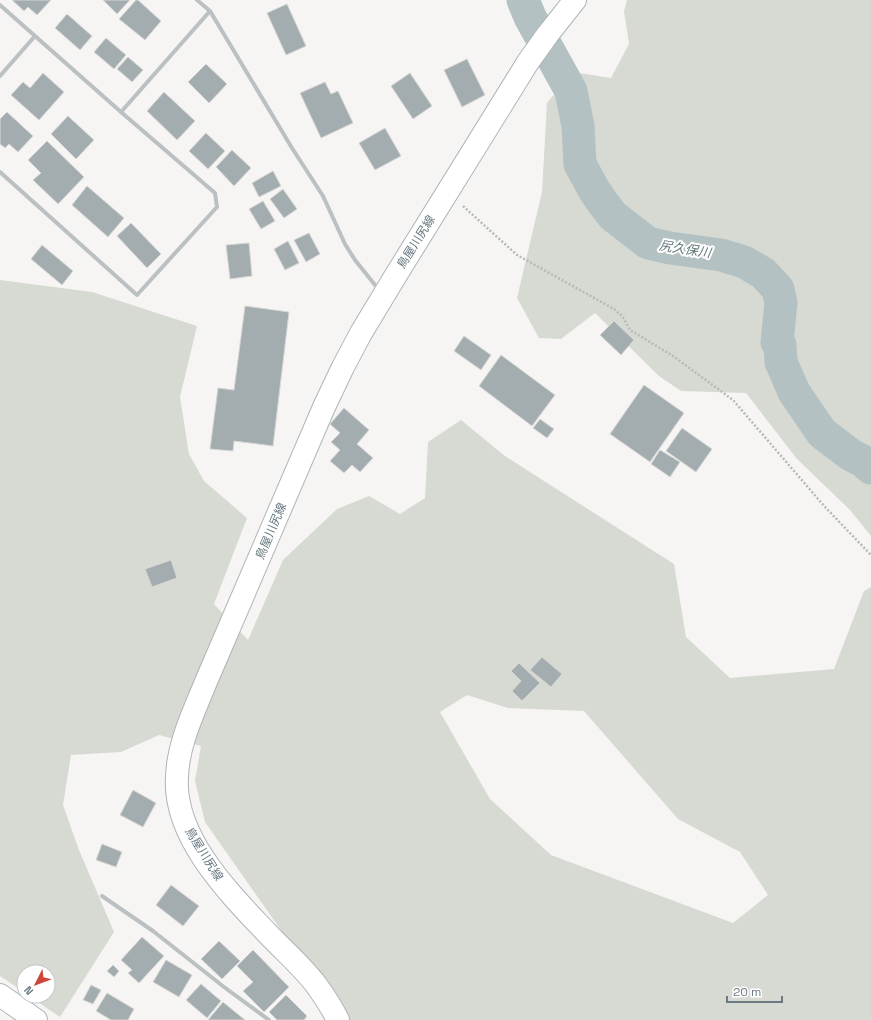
<svg xmlns="http://www.w3.org/2000/svg" width="871" height="1020" viewBox="0 0 871 1020" font-family="'Space Grotesk','Noto Sans JP',sans-serif">
  <style>
    .green { fill: #d6dad2; fill-rule: evenodd }
    .lines { fill: none; stroke-linecap: round; stroke-linejoin: round }
    .river { stroke: #b4c1c3; stroke-width: 33 }
    .building { fill: #a3acaf; stroke: #d7d7d5 }
    .secondary-casing { stroke: #adb4b7; stroke-width: 24 }
    .path { stroke: #b5b9ba; stroke-width: 2.5; stroke-dasharray: 2 2; stroke-linecap: butt }
    .minor { stroke: #bbc0c2; stroke-width: 4 }
    .secondary { stroke: #fff; stroke-width: 22 }
    .labels { text-anchor: middle; dominant-baseline: central; stroke-width: 4; stroke-linejoin: round; paint-order: stroke }
    .street-label { font-size: 12px; fill: #687980; stroke: #fff }
    .water-label { font-size: 13px; font-style: italic; fill: #647a7d; stroke: #fff }
  </style>
  <rect width="100%" height="100%" fill="#f6f5f3"/>
  <g class="green">
    <path d="M627 0H871V536L850 510 797 459 746 393 681 391 659 376 595 313 561 339 539 338 517 298 542 192 547 103 573 72 611 78 629 44 624 11Z"/>
    <path d="M0 280 92 292 197 326 180 397 189 454 204 481 247 518 214 604 248 640 283 560 337 509 369 496 400 514 425 498 428 442 461 420 505 456 674 564 686 637 730 678 834 669 864 591 871 587V1020H344L205 822 195 781 201 746 159 735 121 752 71 755 63 805 79 850 114 932 60 1017 29 996H48V972H24V992L0 976ZM467 695 508 708 584 711 678 819 740 852 768 895 733 923 551 855 490 799 440 712Z"/>
  </g>
  <g class="lines">
    <path class="river" d="M523 0 530 17 571 91 578 126 580 164 594 190 603 203 613 216 648 243 670 248 721 255 744 262 763 273 778 289 781 303 777 342 780 345 781 362 794 392 822 433 851 455 863 461 871 468"/>
  </g>
  <g class="building">
    <path d="M12 0H51L37 15 28 7 24 11Z"/>
    <path d="M103 0H130L117 14Z"/>
    <path d="M136 0H138L161 21 145 40 119 19Z"/>
    <path d="M287 4 306 46 286 55 267 13Z"/>
    <path d="M67 14 92 36 80 50 55 28Z"/>
    <path d="M106 38 126 55 114 69 94 52Z"/>
    <path d="M128 57 143 70 132 82 117 69Z"/>
    <path d="M467 59 485 95 462 107 444 70Z"/>
    <path d="M206 64 227 84 209 103 188 82Z"/>
    <path d="M43 73 64 92 39 120 11 95 23 82 30 88Z"/>
    <path d="M410 73 432 106 413 119 391 86Z"/>
    <path d="M325 82 331 94 338 91 353 123 321 138 300 93Z"/>
    <path d="M164 92 195 121 177 140 147 111Z"/>
    <path d="M7 112 33 136 18 152 9 144 5 148 0 144V119Z"/>
    <path d="M68 116 94 140 76 159 51 134Z"/>
    <path d="M385 128 401 156 375 170 359 143Z"/>
    <path d="M206 133 225 151 208 169 189 151Z"/>
    <path d="M47 141 84 177 58 204 33 180 41 173 28 160Z"/>
    <path d="M232 150 251 168 234 186 216 167Z"/>
    <path d="M273 171 281 186 259 197 252 183Z"/>
    <path d="M87 186 124 218 108 237 72 205Z"/>
    <path d="M283 189 297 209 284 218 270 199Z"/>
    <path d="M263 201 275 221 261 229 249 209Z"/>
    <path d="M131 223 161 254 147 268 117 236Z"/>
    <path d="M309 233 320 254 306 262 294 240Z"/>
    <path d="M288 241 299 263 285 270 274 249Z"/>
    <path d="M249 243 252 276 230 279 226 245Z"/>
    <path d="M42 245 73 271 62 285 31 259Z"/>
    <path d="M245 306 289 312 273 446 234 441 233 451 210 449 218 388 234 390Z"/>
    <path d="M614 321 634 340 621 355 600 335Z"/>
    <path d="M464 336 491 355 481 370 454 351Z"/>
    <path d="M501 355 555 395 532 426 479 386Z"/>
    <path d="M644 385 684 413 650 462 610 434Z"/>
    <path d="M344 408 369 430 357 444 373 458 360 472 352 465 344 473 330 461 340 450 331 442 340 433 330 424Z"/>
    <path d="M540 419 554 429 547 438 533 428Z"/>
    <path d="M682 428 712 449 696 472 666 451Z"/>
    <path d="M660 450 680 462 670 477 651 464Z"/>
    <path d="M171 560 177 578 152 587 145 569Z"/>
    <path d="M542 657 562 674 551 687 530 670Z"/>
    <path d="M519 663 540 683 522 701 512 691 521 681 511 671Z"/>
    <path d="M133 790 156 803 143 827 120 815Z"/>
    <path d="M102 844 122 852 116 867 96 860Z"/>
    <path d="M171 885 199 906 183 926 156 905Z"/>
    <path d="M142 937 164 956 139 983 128 973 132 970 121 960Z"/>
    <path d="M219 941 240 961 222 979 201 959Z"/>
    <path d="M253 950 289 987 264 1012 243 991 253 982 237 966Z"/>
    <path d="M166 960 192 975 179 997 153 982Z"/>
    <path d="M113 965 119 971 114 977 107 971Z"/>
    <path d="M201 984 221 1001 207 1018 186 1000Z"/>
    <path d="M91 985 101 990 93 1004 83 1000Z"/>
    <path d="M107 993 134 1009 128 1020H111L96 1011Z"/>
    <path d="M286 995 307 1016 304 1020H277L269 1012Z"/>
    <path d="M223 1002 245 1020H208Z"/>
  </g>
  <g class="lines">
    <defs>
      <g id="secondary">
        <path d="M0 995 36 1020"/>
        <path d="M338 1020C332 1008 325 997 317 986 303 967 284 951 267 933 229 893 173 837 177 777 178 744 193 714 205 684L324 407 343 367 361 333 396 275 528 62 548 34 575 0"/>
      </g>
    </defs>
    <use href="#secondary" class="secondary-casing"/>
    <path class="path" d="M463 206 517 255 614 309 622 316 630 330 673 356 733 400 825 507 871 555"/>
    <g class="minor">
      <path d="M197 0 210 11 292 148 323 196 345 244 355 260 379 290"/>
      <path d="M0 5 121 112 215 193 217 207 137 295 0 172"/>
      <path d="M0 76 35 36"/>
      <path d="M121 112 210 11"/>
      <path d="M102 896 153 931 224 987 269 1020"/>
    </g>
    <use href="#secondary" class="secondary"/>
  </g>
  <g class="labels">
    <g class="street-label">
      <text transform="translate(416 242) rotate(-58)">鳥屋川尻線</text>
      <text transform="translate(271 531) rotate(-67)">鳥屋川尻線</text>
      <text transform="translate(204 854) rotate(58)">鳥屋川尻線</text>
    </g>
    <g class="water-label">
      <text transform="translate(685 249) rotate(9)">尻久保川</text>
    </g>
  </g>
  <g transform="translate(36 984) rotate(228)"><circle r="19" fill="#ffffff" stroke="#c3c9cc"/>
  <path d="M0-3L7 15L0 10L-7 15Z" fill="#cf463a"/>
  <text y="-6" font-size="11" font-weight="bold" text-anchor="middle" fill="#687980">N</text>
  </g>
  <path d="M727 996v6h55v-6" fill="none" stroke="#687980" stroke-width="2"/>
  <text x="733" y="996" font-size="12" fill="#687980" stroke="#ffffff" stroke-width="3" paint-order="stroke">20 m</text>
</svg>
